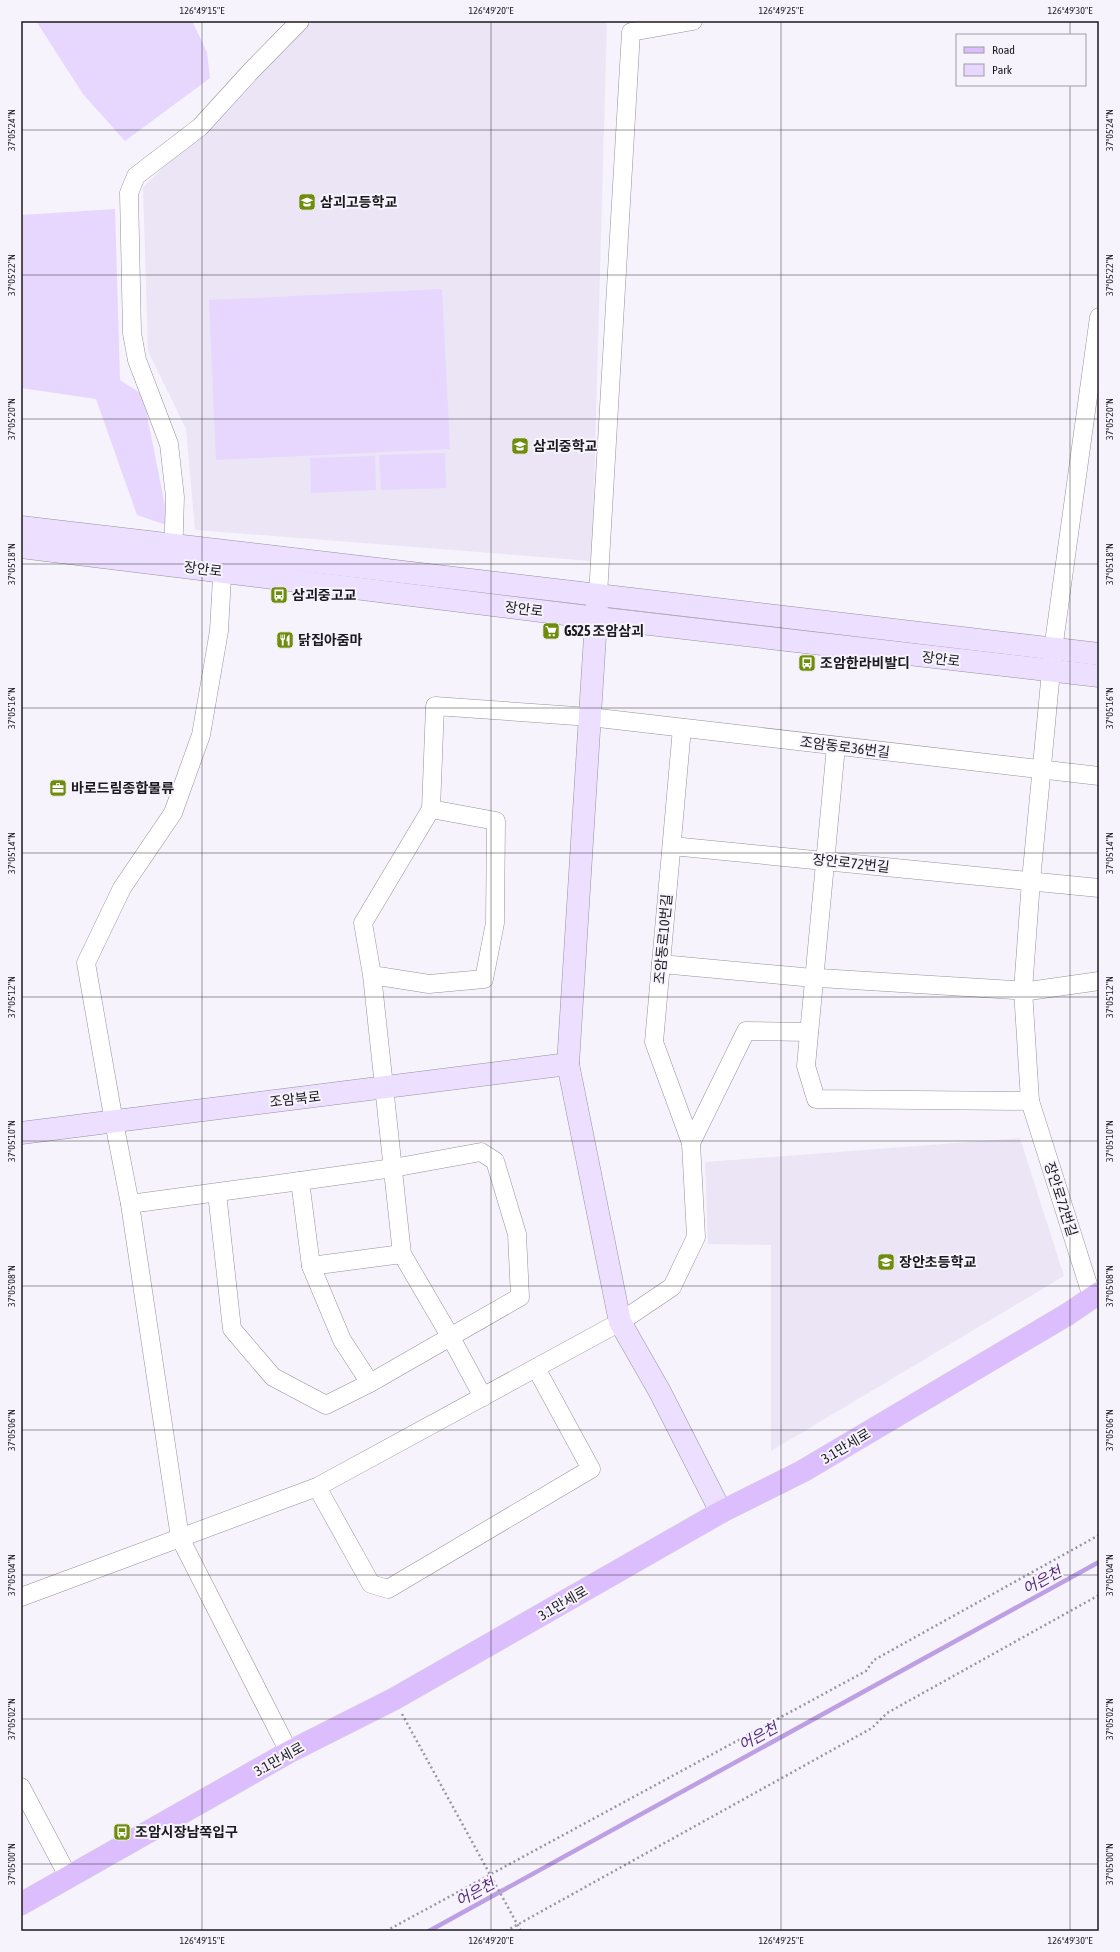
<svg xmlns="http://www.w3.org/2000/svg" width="1120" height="1952" viewBox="0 0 1120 1952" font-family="'Asap Condensed','Noto Sans KR',sans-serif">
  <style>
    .built { fill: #ece5f6 }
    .green { fill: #e7d6fe }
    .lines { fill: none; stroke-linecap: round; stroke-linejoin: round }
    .stream { stroke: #bd9fe4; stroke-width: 4.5 }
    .street-casing { stroke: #95929b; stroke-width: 19 }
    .secondary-casing { stroke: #95929b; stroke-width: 23 }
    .primary-casing { stroke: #d6d6d6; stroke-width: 23 }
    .path { stroke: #9a979f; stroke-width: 2.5; stroke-dasharray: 2 3; stroke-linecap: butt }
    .street { stroke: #fff; stroke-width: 18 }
    .secondary { stroke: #eddfff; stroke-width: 22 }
    .primary { stroke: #dcbeff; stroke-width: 22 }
    .ticks { fill: none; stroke: #1b1a1d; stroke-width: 1; stroke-opacity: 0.45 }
    .labels { text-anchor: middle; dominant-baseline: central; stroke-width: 4; stroke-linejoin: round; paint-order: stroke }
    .poi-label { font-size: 14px; font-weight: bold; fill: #1b1a1d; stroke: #f7f3fd; text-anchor: start }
    .street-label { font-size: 14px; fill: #1b1a1d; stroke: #f7f3fd }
    .water-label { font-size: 15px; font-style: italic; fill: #522a7a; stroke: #f7f3fd }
    .neatline { fill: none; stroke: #1b1a1d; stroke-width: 1.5 }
    .ticks-label { font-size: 10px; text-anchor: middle; fill: #1b1a1d }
  </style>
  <rect width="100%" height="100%" fill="#f7f3fd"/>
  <g class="built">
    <path d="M312 21H607L592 561 195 530 186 429 148 351 143 187 271 65Z"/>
    <path d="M1020 1138 1064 1276 771 1451V1245L708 1244 705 1162Z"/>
  </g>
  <g class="green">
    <path d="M36 21H192L207 52 210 78 125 141 83 94Z"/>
    <path d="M115 209 120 380 143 395 169 526 137 515 96 399 21 388V215Z"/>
    <path d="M442 289 450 449 216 460 209 300Z"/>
    <path d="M445 453 446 488 381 490 379 455Z"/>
    <path d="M375 456 376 490 311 493 310 458Z"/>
  </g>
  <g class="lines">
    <path class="stream" d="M429 1931 1099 1562"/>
    <defs>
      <g id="street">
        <path d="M173 559 175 497 169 444 137 360 132 333 129 193 136 176 200 127 251 71 300 21"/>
        <path d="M223 559 219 631 201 735 173 813 122 888 86 963 114 1122 130 1204 180 1538 289 1752"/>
        <path d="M598 595 631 32 693 21"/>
        <path d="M836 746 806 1066 816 1099 1030 1101 1023 990 1031 881 1053 650 1099 317"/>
        <path d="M431 809 435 706 590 717 1099 776"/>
        <path d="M672 846 1099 888"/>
        <path d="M661 964 803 977 1029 991 1099 981"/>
        <path d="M372 975 429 984 484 979 495 923 496 821 431 809 363 923 372 975 402 1254 450 1336 483 1397"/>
        <path d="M1030 1101 1092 1297"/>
        <path d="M691 1143 746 1031 809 1032"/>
        <path d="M481 1152 495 1161 517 1234 520 1297 370 1383 342 1340 311 1266 300 1181 393 1168Z"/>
        <path d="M217 1193 232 1329 273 1377 326 1405 370 1383"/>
        <path d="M130 1204 300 1181"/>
        <path d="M311 1266 402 1254"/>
        <path d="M317 1487 371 1584 388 1589 591 1469 536 1368"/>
        <path d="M21 1597 317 1487 620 1322 672 1287 696 1237 691 1143 654 1042 682 728"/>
        <path d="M21 1787 69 1878"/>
      </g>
      <g id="secondary">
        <path d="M21 527 1099 654"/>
        <path d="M21 547 597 618 1099 676"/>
        <path d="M597 604 568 1064 620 1322 660 1392 721 1512"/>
        <path d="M21 1133 568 1064"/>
      </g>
      <path id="primary" d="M21 1904 289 1752 394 1699 721 1512 803 1471 1068 1314 1099 1293"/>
    </defs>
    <use href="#street" class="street-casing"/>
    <use href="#secondary" class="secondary-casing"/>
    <use href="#primary" class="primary-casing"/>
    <g class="path">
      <path d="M402 1714 521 1931"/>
      <path d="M386 1931 866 1671 874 1660 1099 1535"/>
      <path d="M506 1931 872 1728 887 1713 1099 1595"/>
    </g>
    <use href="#street" class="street"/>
    <use href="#secondary" class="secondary"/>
    <use href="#primary" class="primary"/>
  </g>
  <path class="ticks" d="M202 21V1931M491 21V1931M781 21V1931M1070 21V35M1070 85V1931M21 130H1099M21 275H1099M21 419H1099M21 564H1099M21 708H1099M21 853H1099M21 997H1099M21 1141H1099M21 1286H1099M21 1430H1099M21 1575H1099M21 1719H1099M21 1864H1099"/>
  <defs>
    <symbol id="school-square" viewBox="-11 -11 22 22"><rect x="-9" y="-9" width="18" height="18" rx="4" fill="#6e8d0e" stroke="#f7f3fd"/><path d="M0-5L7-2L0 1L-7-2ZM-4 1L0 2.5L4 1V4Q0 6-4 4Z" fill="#fff"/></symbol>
    <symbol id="bus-square" viewBox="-11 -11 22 22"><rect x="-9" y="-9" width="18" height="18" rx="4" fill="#6e8d0e" stroke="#f7f3fd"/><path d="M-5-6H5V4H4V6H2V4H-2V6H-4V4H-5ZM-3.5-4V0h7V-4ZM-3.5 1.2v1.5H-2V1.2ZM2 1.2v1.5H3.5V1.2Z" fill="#fff"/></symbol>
    <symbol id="supermarket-square" viewBox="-11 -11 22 22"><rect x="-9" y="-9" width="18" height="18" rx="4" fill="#6e8d0e" stroke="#f7f3fd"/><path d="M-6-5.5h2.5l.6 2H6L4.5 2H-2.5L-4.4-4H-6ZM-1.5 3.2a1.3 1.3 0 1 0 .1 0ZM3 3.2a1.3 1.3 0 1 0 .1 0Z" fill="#fff"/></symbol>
    <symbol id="restaurant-square" viewBox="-11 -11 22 22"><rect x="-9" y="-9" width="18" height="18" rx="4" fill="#6e8d0e" stroke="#f7f3fd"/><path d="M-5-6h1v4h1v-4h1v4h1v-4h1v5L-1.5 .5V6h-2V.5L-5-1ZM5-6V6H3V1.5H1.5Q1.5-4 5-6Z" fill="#fff"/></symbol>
    <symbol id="office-square" viewBox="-11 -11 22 22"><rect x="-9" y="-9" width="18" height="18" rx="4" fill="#6e8d0e" stroke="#f7f3fd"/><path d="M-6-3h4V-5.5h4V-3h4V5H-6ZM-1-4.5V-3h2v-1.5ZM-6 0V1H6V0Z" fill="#fff"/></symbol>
  </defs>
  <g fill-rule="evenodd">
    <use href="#school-square" x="297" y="192" width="20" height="20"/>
    <use href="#school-square" x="510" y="436" width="20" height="20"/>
    <use href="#bus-square" x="269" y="585" width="20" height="20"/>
    <use href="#supermarket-square" x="541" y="621" width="20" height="20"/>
    <use href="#restaurant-square" x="275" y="630" width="20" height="20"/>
    <use href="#bus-square" x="797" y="653" width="20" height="20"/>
    <use href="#office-square" x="48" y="778" width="20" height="20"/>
    <use href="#school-square" x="876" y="1252" width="20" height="20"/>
    <use href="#bus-square" x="112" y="1822" width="20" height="20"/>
  </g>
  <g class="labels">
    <g class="poi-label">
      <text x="320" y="202">삼괴고등학교</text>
      <text x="533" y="446">삼괴중학교</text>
      <text x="292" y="595">삼괴중고교</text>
      <text x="564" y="631">GS25 조암삼괴</text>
      <text x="298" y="640">닭집아줌마</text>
      <text x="820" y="663">조암한라비발디</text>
      <text x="71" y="788">바로드림종합물류</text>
      <text x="899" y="1262">장안초등학교</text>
      <text x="135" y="1832">조암시장남쪽입구</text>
    </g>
    <g class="street-label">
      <text transform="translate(203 569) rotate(7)">장안로</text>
      <text transform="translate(524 609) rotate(7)">장안로</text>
      <text transform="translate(941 659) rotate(7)">장안로</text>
      <text transform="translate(845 747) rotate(7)">조암동로36번길</text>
      <text transform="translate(851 863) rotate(6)">장안로72번길</text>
      <text transform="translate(663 939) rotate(-85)">조암동로10번길</text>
      <text transform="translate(295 1099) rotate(-7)">조암북로</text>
      <text transform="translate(1061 1199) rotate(72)">장안로72번길</text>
      <text transform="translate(846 1446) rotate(-31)">3.1만세로</text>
      <text transform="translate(563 1603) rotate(-30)">3.1만세로</text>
      <text transform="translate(279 1759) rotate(-29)">3.1만세로</text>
    </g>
    <g class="water-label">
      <text transform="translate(1042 1580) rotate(-29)">어은천</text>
      <text transform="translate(758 1736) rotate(-29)">어은천</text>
      <text transform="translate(475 1892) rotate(-29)">어은천</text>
    </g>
  </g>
  <rect width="1120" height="1952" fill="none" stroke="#f7f3fd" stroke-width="44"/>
  <rect x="956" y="34" width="130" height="52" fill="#f7f3fd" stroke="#9f9ca3"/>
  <rect x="964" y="47" width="20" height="6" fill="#dcbeff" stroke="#9f9ca3"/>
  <text x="992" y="54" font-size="12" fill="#1b1a1d">Road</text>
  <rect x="964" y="64" width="20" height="12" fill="#e7d6fe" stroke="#9f9ca3"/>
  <text x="992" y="74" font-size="12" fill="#1b1a1d">Park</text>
  <rect x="22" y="22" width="1076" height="1908" class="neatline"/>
  <g class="ticks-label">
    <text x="202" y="14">126°49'15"E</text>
    <text x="491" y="14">126°49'20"E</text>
    <text x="781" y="14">126°49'25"E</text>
    <text x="1070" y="14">126°49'30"E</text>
    <text transform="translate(11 130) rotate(-90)" y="4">37°05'24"N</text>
    <text transform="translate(1109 130) rotate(-90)" y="4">37°05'24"N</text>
    <text transform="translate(11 275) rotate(-90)" y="4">37°05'22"N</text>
    <text transform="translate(1109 275) rotate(-90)" y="4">37°05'22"N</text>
    <text transform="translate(11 419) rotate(-90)" y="4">37°05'20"N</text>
    <text transform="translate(1109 419) rotate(-90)" y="4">37°05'20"N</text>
    <text transform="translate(11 564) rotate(-90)" y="4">37°05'18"N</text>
    <text transform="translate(1109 564) rotate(-90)" y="4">37°05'18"N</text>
    <text transform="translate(11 708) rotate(-90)" y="4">37°05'16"N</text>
    <text transform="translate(1109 708) rotate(-90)" y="4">37°05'16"N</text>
    <text transform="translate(11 853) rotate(-90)" y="4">37°05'14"N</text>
    <text transform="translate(1109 853) rotate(-90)" y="4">37°05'14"N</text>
    <text transform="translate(11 997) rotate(-90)" y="4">37°05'12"N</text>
    <text transform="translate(1109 997) rotate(-90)" y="4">37°05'12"N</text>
    <text transform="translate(11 1141) rotate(-90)" y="4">37°05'10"N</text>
    <text transform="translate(1109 1141) rotate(-90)" y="4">37°05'10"N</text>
    <text transform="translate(11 1286) rotate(-90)" y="4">37°05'08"N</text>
    <text transform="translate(1109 1286) rotate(-90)" y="4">37°05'08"N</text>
    <text transform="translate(11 1430) rotate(-90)" y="4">37°05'06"N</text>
    <text transform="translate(1109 1430) rotate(-90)" y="4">37°05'06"N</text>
    <text transform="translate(11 1575) rotate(-90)" y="4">37°05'04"N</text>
    <text transform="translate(1109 1575) rotate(-90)" y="4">37°05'04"N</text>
    <text transform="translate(11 1719) rotate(-90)" y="4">37°05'02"N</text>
    <text transform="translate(1109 1719) rotate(-90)" y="4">37°05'02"N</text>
    <text transform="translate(11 1864) rotate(-90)" y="4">37°05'00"N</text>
    <text transform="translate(1109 1864) rotate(-90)" y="4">37°05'00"N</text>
    <text x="202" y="1944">126°49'15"E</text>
    <text x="491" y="1944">126°49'20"E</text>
    <text x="781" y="1944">126°49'25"E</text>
    <text x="1070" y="1944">126°49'30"E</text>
  </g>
</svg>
